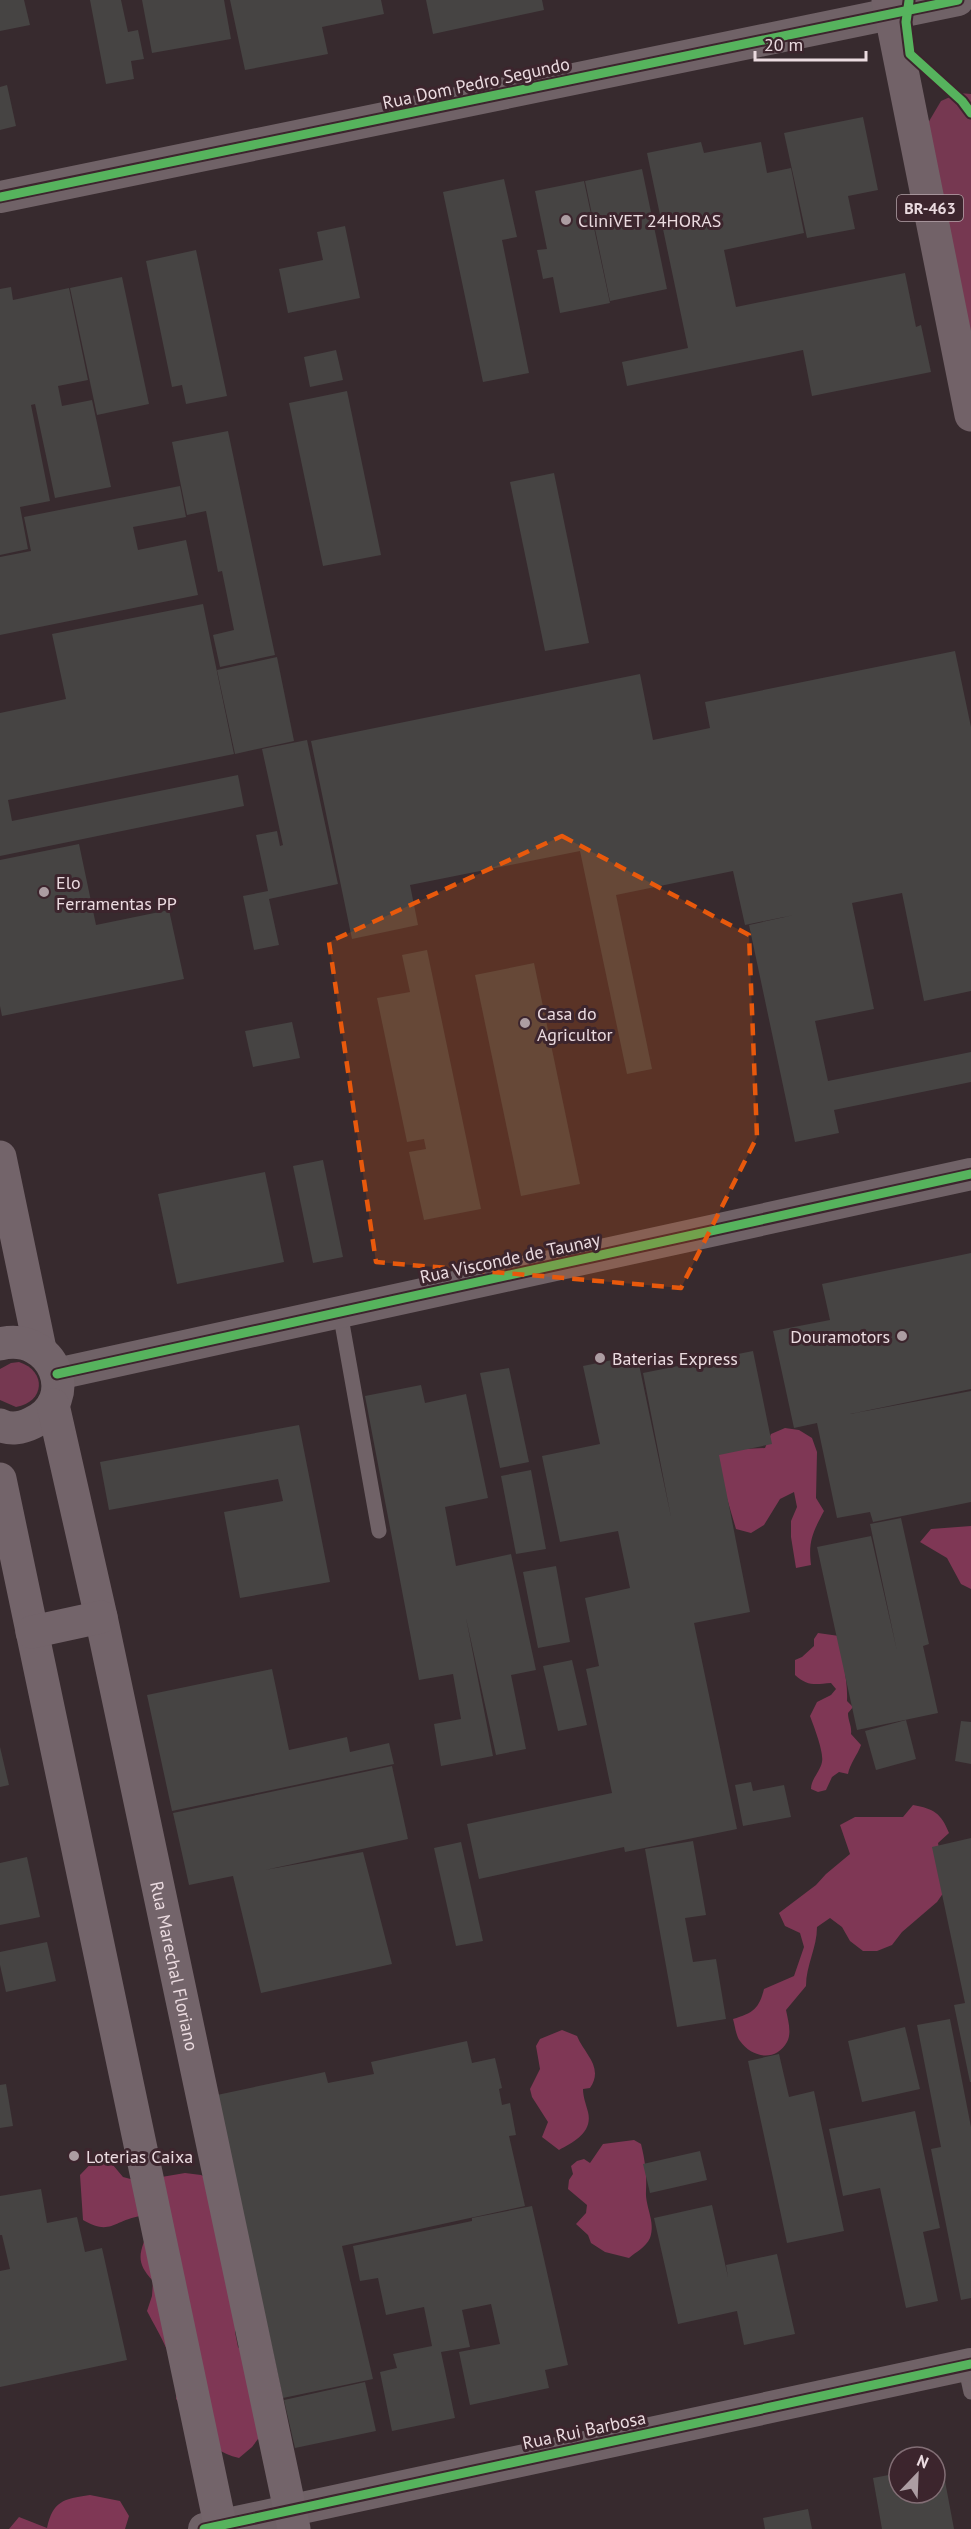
<svg xmlns="http://www.w3.org/2000/svg" width="971" height="2529" viewBox="0 0 971 2529" font-family="'PT Sans',sans-serif">
  <style>
    .green { fill: #763851 }
    .forest { fill: #7f3755 }
    .building { fill: #464443 }
    .lines { fill: none; stroke-linecap: round; stroke-linejoin: round }
    .service { stroke: #706267; stroke-width: 15 }
    .minor { stroke: #706267; stroke-width: 32 }
    .secondary { stroke: #73646a; stroke-width: 33 }
    .primary { stroke: #726268; stroke-width: 33 }
    .cycleway-casing { stroke: #3c252d; stroke-width: 13 }
    .cycleway { stroke: #56b35d; stroke-width: 9 }
    .marked { fill: #e8590c; fill-opacity: 0.2; stroke: #e8590c; stroke-width: 4.5; stroke-dasharray: 12 8; stroke-linejoin: round }
    .poi-dot { fill: #ac9da2; stroke: #3c252d; stroke-width: 2 }
    .labels { text-anchor: middle; dominant-baseline: central; stroke-width: 6; stroke-linejoin: round; paint-order: stroke }
    .shield { fill: #3c252d; stroke: #b6a4aa; stroke-width: 1.5 }
    .shield-label { font-size: 16px; font-weight: bold; fill: #ebdbe0 }
    .street-label { font-size: 18px; fill: #ebdbe0; stroke: #3c252d }
    .poi-label { font-size: 18px; fill: #ebdbe0; stroke: #3c252d; text-anchor: start }
  </style>
  <rect width="100%" height="100%" fill="#372a2e"/>
  <g class="green">
    <path d="M959 93 971 94V334L928 123 941 101Z"/>
    <path d="M19 1362C47 1371 45 1402 16 1407L0 1400V1369L11 1363Z"/>
  </g>
  <g class="forest">
    <path d="M785 1428 799 1430 812 1438 817 1452 816 1498 824 1511C813 1532 808 1541 811 1565L796 1568 791 1537V1521L797 1507 794 1492 780 1499 764 1525 751 1533 736 1529 721 1478 714 1464 721 1450 765 1448 771 1434Z"/>
    <path d="M971 1526V1589L961 1584 947 1558 920 1542 931 1529Z"/>
    <path d="M818 1633 839 1636C842 1658 848 1680 847 1701L853 1707 848 1713C848 1721 852 1726 851 1734L861 1745C857 1756 850 1763 848 1774L839 1772 832 1777 826 1790 818 1792 811 1789C811 1779 820 1772 822 1762 824 1752 814 1727 810 1716L817 1702 831 1695 836 1689 831 1683C816 1684 808 1687 795 1675V1660L802 1657 814 1646V1639Z"/>
    <path d="M913 1805C934 1809 941 1813 949 1833L938 1843 946 1889 937 1902 902 1932 892 1945 877 1951H863L850 1941 842 1927 830 1918 817 1927C817 1948 806 1965 806 1986L786 2010C788 2020 792 2033 787 2042 776 2062 752 2058 740 2041 736 2036 735 2026 733 2019 753 2013 759 2009 764 1989L794 1976 804 1947 800 1933 785 1926 779 1913 816 1885 826 1874 850 1854 840 1825 855 1817H903Z"/>
    <path d="M562 2030 577 2036C585 2055 604 2067 590 2088L583 2089C583 2097 586 2104 588 2112 593 2132 574 2142 559 2150L542 2137 548 2122 532 2097 530 2089 540 2069 536 2046 540 2039Z"/>
    <path d="M634 2140 641 2144C645 2160 647 2175 646 2191 645 2207 656 2222 650 2238 646 2247 636 2252 629 2258L605 2252 591 2243 588 2235 576 2224 586 2213 587 2205 568 2189 569 2180 573 2174 571 2166 577 2161 584 2159 590 2163 603 2144Z"/>
    <path d="M102 2152 123 2177 138 2181 185 2173 201 2175 214 2182 242 2302 235 2332 238 2347 259 2373 261 2435 252 2447 239 2458C202 2450 202 2422 176 2399 181 2368 161 2338 147 2311L152 2296 153 2281C133 2260 141 2251 150 2226L140 2216C113 2221 110 2236 83 2220L80 2175Z"/>
    <path d="M90 2495 120 2501 129 2516 125 2529H9L19 2517 47 2528C53 2501 63 2499 90 2495Z"/>
  </g>
  <g class="building">
    <path d="M0 0H24L30 25 0 31Z"/>
    <path d="M90 0H121L128 32 138 30 144 59 131 61 134 79 106 84Z"/>
    <path d="M142 0H224L231 39 152 53Z"/>
    <path d="M230 0H381L384 14 322 27 328 54 245 70Z"/>
    <path d="M426 0H542L544 10 433 34Z"/>
    <path d="M7 85 16 126 0 130V87Z"/>
    <path d="M863 117 878 190 848 196 855 229 807 238 784 133Z"/>
    <path d="M701 142 704 153 761 142 767 173 791 168 804 233 724 250 736 307 905 273 916 327 921 325 931 372 812 396 803 350 627 386 622 362 688 348 647 153Z"/>
    <path d="M642 169 667 289 610 301 585 181Z"/>
    <path d="M504 179 517 237 502 240 529 373 483 382 443 192Z"/>
    <path d="M584 181 610 303 560 313 553 277 543 279 537 250 547 249 535 191Z"/>
    <path d="M345 226 360 298 288 313 279 269 323 260 317 232Z"/>
    <path d="M196 250 227 396 186 404 182 385 172 387 146 261Z"/>
    <path d="M122 277 149 404 97 415 70 288Z"/>
    <path d="M11 287 13 300 69 288 88 380 58 386 62 406 92 400 111 487 55 498 35 404 31 405 50 501 20 507 28 549 0 555V289Z"/>
    <path d="M336 350 343 380 310 387 304 357Z"/>
    <path d="M347 391 381 555 323 566 289 403Z"/>
    <path d="M228 431 275 655 220 667 213 635 234 630 222 571 218 572 206 511 187 515 172 442Z"/>
    <path d="M554 473 589 643 545 651 510 482Z"/>
    <path d="M180 486 186 517 133 527 138 550 186 540 198 595 0 635V557L31 551 24 517Z"/>
    <path d="M203 604 234 754 8 800 12 821 238 775 244 806 0 856V713L66 699 52 634Z"/>
    <path d="M955 651 971 727V991L924 1001 902 893 852 903 874 1009 815 1021 828 1081 971 1052V1082L834 1110 839 1133 795 1142 749 925 794 915 745 925 733 871 616 895 652 1069 627 1074 580 851 410 885 418 925 352 939 311 741 640 674 653 740 710 728 705 702Z"/>
    <path d="M277 657 294 741 235 754 217 670Z"/>
    <path d="M307 740 338 884 269 899 279 945 254 950 243 896 268 891 256 835 277 831 280 846 283 845 262 749Z"/>
    <path d="M79 844 96 925 169 910 184 979 2 1016 0 1006V860Z"/>
    <path d="M427 950 481 1209 424 1220 409 1152 426 1149 424 1139 407 1142 377 998 410 992 402 955Z"/>
    <path d="M534 963 580 1184 521 1196 475 975Z"/>
    <path d="M292 1022 300 1058 253 1067 245 1031Z"/>
    <path d="M323 1160 343 1257 313 1263 293 1166Z"/>
    <path d="M265 1172 284 1262 177 1284 158 1194Z"/>
    <path d="M971 1253V1389L850 1414 971 1391V1502L873 1522 870 1512 837 1518 817 1423 794 1428 773 1331 830 1320 822 1284Z"/>
    <path d="M753 1351 772 1444 719 1455 750 1612 694 1623 737 1829 625 1852 624 1847 479 1879 467 1824 612 1793 586 1669 599 1666 585 1598 630 1588 618 1531 560 1542 542 1456 600 1444 583 1366 637 1355 671 1517 643 1373Z"/>
    <path d="M509 1368 529 1462 500 1468 480 1373Z"/>
    <path d="M421 1385 425 1403 466 1394 488 1498 445 1507 456 1566 511 1554 536 1670 511 1675 526 1749 496 1755 466 1618 493 1756 441 1766 434 1724 461 1719 453 1674 419 1680 365 1396Z"/>
    <path d="M299 1425 330 1582 240 1598 224 1512 283 1501 278 1479 109 1510 100 1462Z"/>
    <path d="M531 1470 546 1549 516 1554 501 1476Z"/>
    <path d="M901 1518 929 1644 923 1646 938 1713 857 1730 817 1547 871 1536 897 1651 870 1524Z"/>
    <path d="M556 1566 570 1642 538 1648 523 1572Z"/>
    <path d="M572 1660 587 1725 558 1731 543 1666Z"/>
    <path d="M272 1669 289 1750 347 1737 350 1752 389 1743 394 1764 172 1811 147 1695Z"/>
    <path d="M906 1720 916 1759 876 1770 865 1731Z"/>
    <path d="M961 1721 971 1722V1764L955 1761Z"/>
    <path d="M0 1747 9 1785 0 1787Z"/>
    <path d="M392 1766 408 1839 265 1870 363 1852 392 1964 261 1993 233 1876 189 1885 173 1813Z"/>
    <path d="M751 1782 753 1791 784 1785 791 1817 743 1826 735 1785Z"/>
    <path d="M971 1838V2082H970L954 2005 965 2003 932 1847Z"/>
    <path d="M693 1841 706 1915 685 1918 693 1962 716 1959 726 2019 677 2027 645 1849Z"/>
    <path d="M461 1842 483 1941 456 1946 434 1848Z"/>
    <path d="M27 1857 40 1917 0 1925V1863Z"/>
    <path d="M47 1942 56 1981 6 1992 0 1965V1952Z"/>
    <path d="M950 2019 971 2127V2298L961 2300 931 2149 941 2147 917 2025Z"/>
    <path d="M905 2027 920 2089 862 2102 848 2041Z"/>
    <path d="M467 2041 472 2063 495 2058 502 2088 499 2089 502 2105 510 2103 516 2135 509 2136 525 2206 342 2246 373 2379 283 2398 217 2095 325 2072 328 2083 374 2074 371 2062Z"/>
    <path d="M779 2054 789 2097 814 2091 844 2231 787 2243 748 2061Z"/>
    <path d="M6 2084 13 2126 0 2128V2085Z"/>
    <path d="M915 2111 940 2228 923 2232 938 2301 906 2308 880 2188 843 2196 829 2129Z"/>
    <path d="M700 2151 707 2180 650 2193 643 2164Z"/>
    <path d="M41 2189 47 2223 77 2217 85 2252 102 2248 127 2360 0 2387V2271L10 2269 2 2235H0V2196Z"/>
    <path d="M712 2205 728 2277 726 2265 777 2254 795 2334 744 2345 737 2311 678 2324 654 2218Z"/>
    <path d="M532 2206 568 2365 545 2370 549 2388 470 2405 459 2352 500 2344 491 2304 462 2310 470 2347 441 2352 455 2418 392 2431 380 2372 397 2368 393 2354 432 2346 424 2307 386 2315 378 2278 360 2281 353 2246 472 2221V2218Z"/>
    <path d="M365 2382 376 2431 295 2448 284 2400Z"/>
    <path d="M942 2465 954 2529H882L873 2478 899 2473V2493H935V2467Z"/>
    <path d="M808 2509 812 2529H765L763 2518Z"/>
  </g>
  <g class="lines">
    <g class="service">
      <path d="M340 1312 379 1531"/>
      <path d="M965 2365 971 2392"/>
    </g>
    <g class="minor">
      <path d="M0 197 958 0"/>
      <path d="M57 1374 971 1174"/>
      <path d="M204 2529 971 2364"/>
    </g>
    <g class="secondary">
      <path d="M0 1157 40 1349"/>
      <path d="M0 1344C53 1331 82 1400 32 1423 22 1428 10 1430 0 1425"/>
      <path id="s1" d="M53 1405 101 1617 294 2529"/>
      <path d="M0 1479 221 2529"/>
      <path d="M32 1632 101 1617"/>
    </g>
    <path class="primary" d="M888 0 971 415"/>
    <defs>
      <g id="cycleway">
        <path d="M909 1 906 22 910 54 962 101 971 113"/>
        <path d="M0 197 958 0"/>
        <path d="M57 1374 971 1174"/>
        <path d="M204 2529 971 2364"/>
      </g>
    </defs>
    <use href="#cycleway" class="cycleway-casing"/>
    <use href="#cycleway" class="cycleway"/>
  </g>
  <path class="marked" d="M562 836 749 935 757 1137 681 1288 376 1262 329 942Z"/>
  <g class="poi-dot">
    <circle cx="566" cy="220" r="6"/>
    <circle cx="44" cy="892" r="6"/>
    <circle cx="525" cy="1023" r="6"/>
    <circle cx="902" cy="1336" r="6"/>
    <circle cx="600" cy="1358" r="6"/>
    <circle cx="74" cy="2156" r="6"/>
  </g>
  <g class="labels">
    <rect class="shield" x="897" y="195" width="66" height="26" rx="4.5"/>
    <g class="shield-label">
      <text x="930" y="208">BR-463</text>
    </g>
    <g class="street-label">
      <text transform="translate(476 83) rotate(-12)">Rua Dom Pedro Segundo</text>
      <text transform="translate(510 1258) rotate(-12)">Rua Visconde de Taunay</text>
      <text stroke="none"><textPath href="#s1" startOffset="574">Rua Marechal Floriano</textPath></text>
      <text transform="translate(584 2430) rotate(-12)">Rua Rui Barbosa</text>
    </g>
    <g class="poi-label">
      <text x="578" y="220">CliniVET 24HORAS</text>
      <text x="56" y="882">Elo<tspan x="56" dy="21">Ferramentas PP</tspan></text>
      <text x="537" y="1013">Casa do<tspan x="537" dy="21">Agricultor</tspan></text>
      <text x="890" y="1336" text-anchor="end">Douramotors</text>
      <text x="612" y="1358">Baterias Express</text>
      <text x="86" y="2156">Loterias Caixa</text>
    </g>
  </g>
  <g transform="translate(917 2475) rotate(23)"><circle r="28" fill="#3c252d" stroke="#826e75" stroke-width="1.5"/>
  <path d="M0-4.5L10 22L0 15L-10 22Z" fill="#ac9da2"/>
  <text y="-9" font-size="16" font-weight="bold" text-anchor="middle" fill="#ebdbe0">N</text>
  </g>
  <path d="M755 51v9h111v-9" fill="none" stroke="#ebdbe0" stroke-width="3"/>
  <text x="764" y="51" font-size="18" fill="#ebdbe0" stroke="#3c252d" stroke-width="4.5" paint-order="stroke">20 m</text>
</svg>
